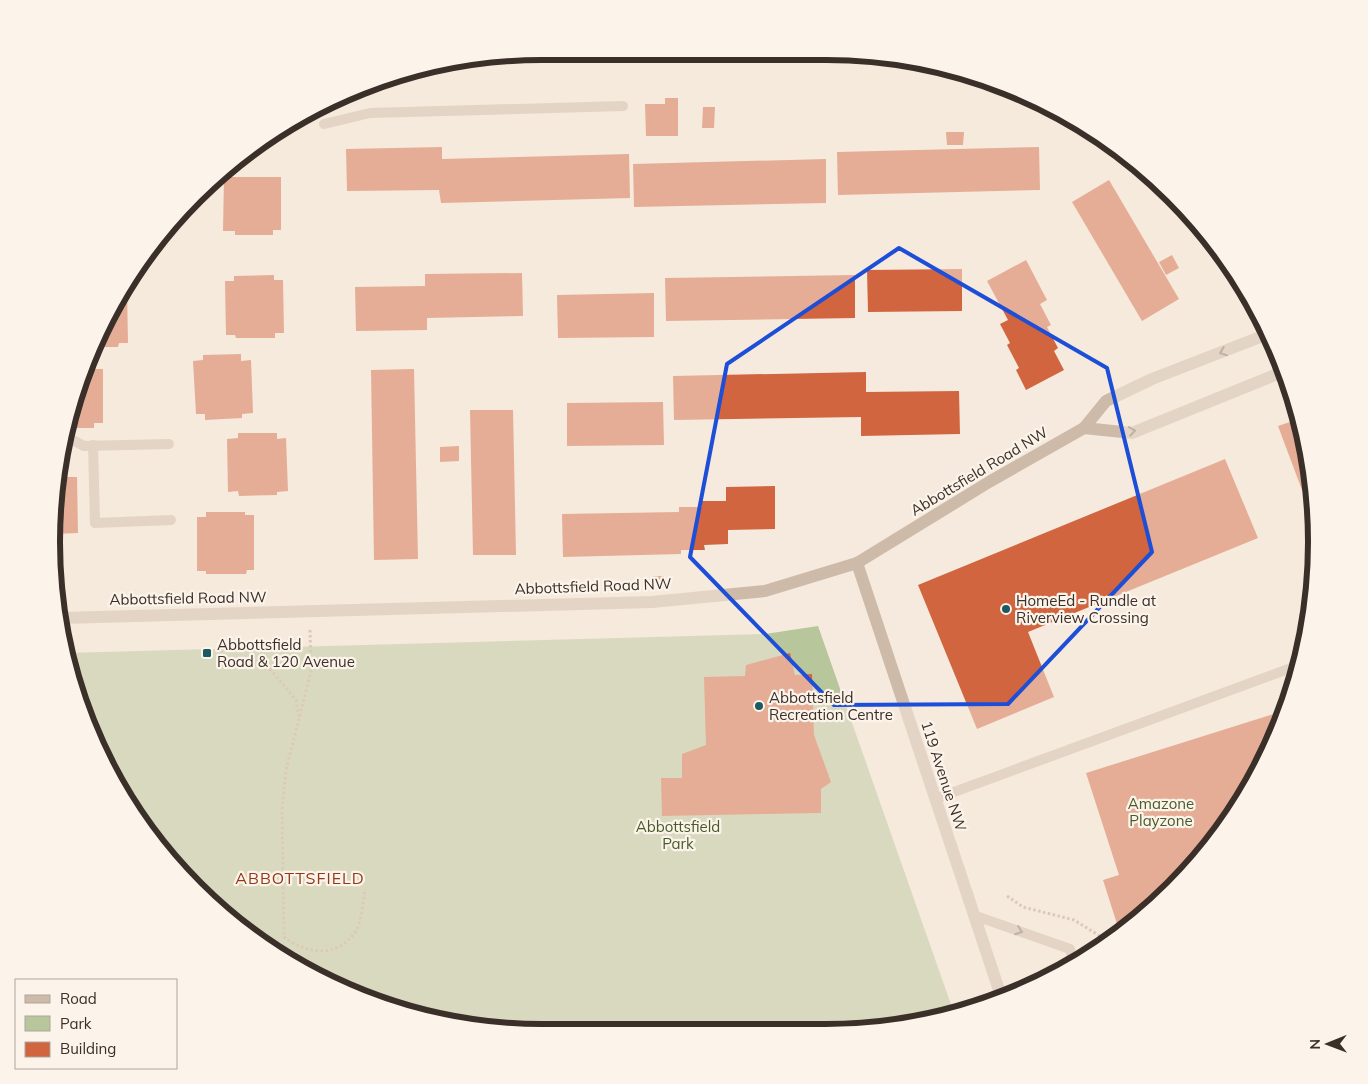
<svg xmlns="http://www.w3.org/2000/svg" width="1368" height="1084" viewBox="0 0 1368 1084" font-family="Mulish,sans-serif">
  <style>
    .green { fill: #b7c69b }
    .building { fill: #d1653f }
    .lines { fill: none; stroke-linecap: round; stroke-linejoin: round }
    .path { stroke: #bba491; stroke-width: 3; stroke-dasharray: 2.5 2.5; stroke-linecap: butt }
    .service { stroke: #cebaa8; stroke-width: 10 }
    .tertiary { stroke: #cebaa8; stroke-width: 12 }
    .oneway { stroke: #7d6e62 }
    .marked { fill: none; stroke: #1d4ed8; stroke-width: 4; stroke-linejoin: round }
    .poi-dot { fill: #1a5a60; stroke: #fcf4ea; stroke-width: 2 }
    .labels { text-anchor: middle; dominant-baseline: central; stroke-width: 4.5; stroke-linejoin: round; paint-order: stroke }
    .street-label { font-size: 15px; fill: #3a2f29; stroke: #fcf4ea }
    .poi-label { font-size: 15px; fill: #3a2f29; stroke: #fcf4ea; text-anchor: start }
    .park-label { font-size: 15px; fill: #485b2a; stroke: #fcf4ea }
    .neighbourhood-label { font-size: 16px; letter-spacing: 1px; fill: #923819; stroke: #fcf4ea }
    .rim { fill: none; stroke: #3a2f29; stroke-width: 6 }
  </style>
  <rect width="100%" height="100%" fill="#f5eadd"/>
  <path class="green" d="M818 626 954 1013 858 1032 542 1033 447 1023 354 995 269 950 173 866 117 788 68 669 66 653 765 634Z"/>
  <g class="building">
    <path d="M665 98H678V136H646L645 104H665Z"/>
    <path d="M703 107H715L714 128H702Z"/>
    <path d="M946 132H964L963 145H947Z"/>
    <path d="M442 147V159L629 154 630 198 441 203 439 190 347 191 346 149Z"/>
    <path d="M1039 147 1040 190 838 195 837 152Z"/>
    <path d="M826 159V203L634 207 633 164Z"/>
    <path d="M224 177H281V230H273V235H235V231H223Z"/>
    <path d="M1109 180 1179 299 1142 321 1072 202Z"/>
    <path d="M156 246V257H148L153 250Z"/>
    <path d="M1172 255 1179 268 1166 275 1159 262Z"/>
    <path d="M1026 260 1047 300 1040 304 1051 325 1047 327 1058 348 1054 351 1064 370 1026 390 1016 370 1019 368 1007 345 1010 343 1000 324 1008 320 987 281Z"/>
    <path d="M962 269V311L868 312 867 270Z"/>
    <path d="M522 273 523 316 427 318V330L356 331 355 287 425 286V274Z"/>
    <path d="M274 275V280H283L284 333H275V338H236L235 335H226L225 281H234V276Z"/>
    <path d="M855 275V318L666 321 665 278Z"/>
    <path d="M123 289H127L128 343H119L118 347H96L117 297Z"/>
    <path d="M654 293V337L558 338 557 295Z"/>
    <path d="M241 354V361L251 360 253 413 242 414V418L205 420V414H196L193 361 203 360V355Z"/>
    <path d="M89 364H93V369H103V423H94V428H66L68 415Z"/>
    <path d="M414 369 418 559 374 560 371 370Z"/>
    <path d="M866 372V392L959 391 960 434 861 436V417L674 420 673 376Z"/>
    <path d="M663 402 664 445 567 446V403Z"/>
    <path d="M470 410H513L516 555H473Z"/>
    <path d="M1299 419 1313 478 1314 522 1278 426Z"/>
    <path d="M238 433H277V439L286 438 288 491 277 492V495L239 496 238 491 228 492 227 439 238 438Z"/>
    <path d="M459 446V461L440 462V447Z"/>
    <path d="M1225 459 1258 538 1028 632 1054 697 977 729 918 585Z"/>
    <path d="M60 477H77L78 533 52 534Z"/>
    <path d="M775 486V529L728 530V544L704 545 705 550H681V554L563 557 562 514 679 512V507H702V501H726V487Z"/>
    <path d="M206 512H245V515H254V570H247L246 574H206V571H197V517H206Z"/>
    <rect x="653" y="576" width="11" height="7"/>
    <path d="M790 653 795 675 812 674 814 735 831 782 821 789V813L662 816 661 778H682V754L706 745 704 677 745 676 746 665Z"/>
    <path d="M1277 713 1280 722 1266 759 1216 841 1150 911 1136 921 1118 927 1103 880 1119 875 1086 773Z"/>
  </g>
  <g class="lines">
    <g class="path">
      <path d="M310 630 311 671 286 770 282 809 284 937C308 955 338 958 356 931 362 920 363 901 365 889"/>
      <path d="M264 650 269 668 296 700 299 719"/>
      <path d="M1007 896 1023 907 1074 920 1108 941"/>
    </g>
    <g class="service">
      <path d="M324 124 370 113 623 106"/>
      <path d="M65 436 84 446 169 444"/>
      <path d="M93 445 95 523 171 520"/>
      <path d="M935 799 1291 668 1296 681"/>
      <path d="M973 915 1070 949 1074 965"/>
    </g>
    <g class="tertiary">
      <path d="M1084 428 1132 433 1285 371"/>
      <path d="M857 563 1002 999"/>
      <path d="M61 618 652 602 765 591 857 563 989 482 1084 428 1106 401 1152 379 1268 334"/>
    </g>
  </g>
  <defs><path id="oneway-chevron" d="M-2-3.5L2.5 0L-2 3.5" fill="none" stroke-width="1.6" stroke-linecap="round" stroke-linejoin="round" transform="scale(1.25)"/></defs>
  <g class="oneway">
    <use href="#oneway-chevron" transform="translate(1223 352) rotate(159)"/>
    <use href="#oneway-chevron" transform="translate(1132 431) rotate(-8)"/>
    <use href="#oneway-chevron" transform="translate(1019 931) rotate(20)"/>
  </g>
  <path d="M0 0H1368V1084H0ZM899 248 1107 368 1152 552 1008 704 834 705 690 557 727 364Z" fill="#f5eadd" fill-opacity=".55" fill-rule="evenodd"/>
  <path class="marked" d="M899 248 1107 368 1152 552 1008 704 834 705 690 557 727 364Z"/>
  <g class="poi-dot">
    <circle cx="1006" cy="609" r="5"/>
    <rect x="202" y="648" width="10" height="10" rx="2.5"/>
    <circle cx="759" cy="706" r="5"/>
  </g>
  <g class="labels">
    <g class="street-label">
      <text transform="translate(979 471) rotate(-31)">Abbottsfield Road NW</text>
      <text transform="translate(593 586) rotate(-2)">Abbottsfield Road NW</text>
      <text transform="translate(188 598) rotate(-1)">Abbottsfield Road NW</text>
      <text transform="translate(944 776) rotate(72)">119 Avenue NW</text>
    </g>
    <g class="poi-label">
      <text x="1016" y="600">HomeEd - Rundle at<tspan x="1016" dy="17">Riverview Crossing</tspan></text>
      <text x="217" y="644">Abbottsfield<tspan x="217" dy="17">Road &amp; 120 Avenue</tspan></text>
      <text x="769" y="697">Abbottsfield<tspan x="769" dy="17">Recreation Centre</tspan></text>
    </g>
    <g class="park-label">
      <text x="1161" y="803">Amazone<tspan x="1161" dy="17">Playzone</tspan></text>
      <text x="678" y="826">Abbottsfield<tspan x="678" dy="17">Park</tspan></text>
    </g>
    <g class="neighbourhood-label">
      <text x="300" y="878">ABBOTTSFIELD</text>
    </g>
  </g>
  <path d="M0 0H1368V1084H0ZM542 60H826A482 482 0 0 1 1308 542V542A482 482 0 0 1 826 1024H542A482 482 0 0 1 60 542V542A482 482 0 0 1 542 60Z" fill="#fcf4ea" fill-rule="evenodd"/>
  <path class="rim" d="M542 60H826A482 482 0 0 1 1308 542V542A482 482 0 0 1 826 1024H542A482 482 0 0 1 60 542V542A482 482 0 0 1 542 60Z"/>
  <rect x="15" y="979" width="162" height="90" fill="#fcf4ea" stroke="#aea59d"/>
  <rect x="25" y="995" width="25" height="8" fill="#cebaa8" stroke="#aea59d"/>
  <text x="60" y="1004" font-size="15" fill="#3a2f29">Road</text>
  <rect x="25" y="1016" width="25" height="15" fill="#b7c69b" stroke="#aea59d"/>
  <text x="60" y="1029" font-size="15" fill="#3a2f29">Park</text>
  <rect x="25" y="1042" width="25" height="15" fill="#d1653f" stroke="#aea59d"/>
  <text x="60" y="1054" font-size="15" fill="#3a2f29">Building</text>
  <g transform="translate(1328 1044) rotate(269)" stroke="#fcf4ea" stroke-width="4" paint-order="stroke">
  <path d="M0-4L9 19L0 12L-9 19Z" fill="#3a2f29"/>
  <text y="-8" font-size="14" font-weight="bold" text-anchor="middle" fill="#3a2f29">N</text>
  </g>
</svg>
